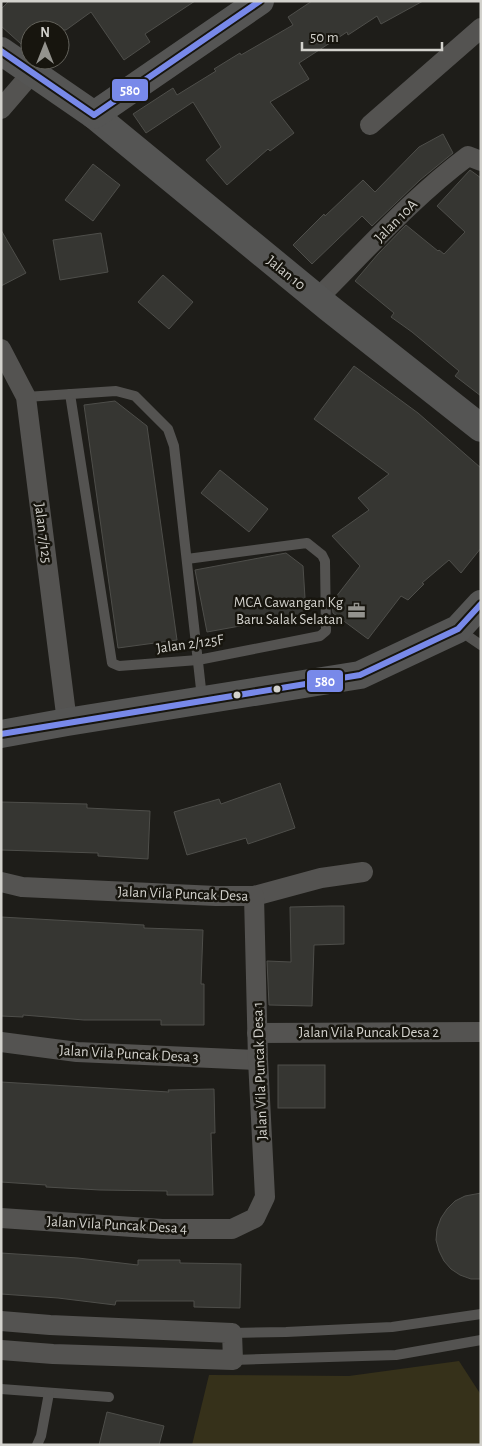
<svg xmlns="http://www.w3.org/2000/svg" width="482" height="1446" viewBox="0 0 482 1446" font-family="'Alegreya Sans',sans-serif">
  <style>
    .green { fill: #36311a }
    .building { fill: #363632; stroke: #4e4e4a }
    .lines { fill: none; stroke-linecap: round; stroke-linejoin: round }
    .lane { stroke: #545351; stroke-width: 10 }
    .street { stroke: #545351; stroke-width: 20 }
    .secondary { stroke: #555554; stroke-width: 28 }
    .bus-1-casing { stroke: #17150e; stroke-width: 10 }
    .bus-1 { stroke: #7889e9; stroke-width: 6 }
    .bus-dot { fill: #d3d2cd; stroke: #17150e; stroke-width: 2 }
    .labels { text-anchor: middle; dominant-baseline: central; stroke-width: 5; stroke-linejoin: round; paint-order: stroke }
    .street-label { font-size: 15px; fill: #d3d2cd; stroke: #17150e }
    .poi-label { font-size: 15px; fill: #d3d2cd; stroke: #17150e; text-anchor: end }
    .line-badge { stroke: #17150e; stroke-width: 2 }
    .badge-label { font-size: 14px; text-anchor: middle; font-weight: bold; fill: #fff }
  </style>
  <rect width="100%" height="100%" fill="#1e1d19"/>
  <path class="green" d="M459 1361 481 1395V1445H192L209 1375 349 1376Z"/>
  <g class="building">
    <path d="M9 1H195L145 34 150 42 124 60 91 12 66 30H30V52L1 26V9Z"/>
    <path d="M312 1H423L381 24 377 16 348 35 347 32 299 63 309 79 270 102 294 133 270 151 268 149 227 185 206 160 221 147 193 102 146 133 133 114 173 88 177 95 216 71 214 69 240 53 241 55 293 25 288 17Z"/>
    <path d="M443 134 453 153 420 180 372 226 362 216 312 264 293 245 324 214 325 216 363 180 375 192 419 147Z"/>
    <path d="M93 164 120 185 93 221 65 200Z"/>
    <path d="M470 170 481 178V396L455 376 459 371 412 332 391 317 394 313 355 281 378 254 406 225 438 251 439 250 444 254 465 232 437 206Z"/>
    <path d="M1 230 26 273 1 286Z"/>
    <path d="M101 233 108 272 60 280 53 240Z"/>
    <path d="M163 275 193 302 169 329 138 302Z"/>
    <path d="M354 366 418 413 481 468V548L461 573 449 560 422 583 424 584 408 600 401 596 368 639 333 613 332 602 360 566 332 536 369 510 358 498 389 474 314 419Z"/>
    <path d="M115 401 147 426 177 640 118 648 84 405Z"/>
    <path d="M220 470 268 509 249 532 201 493Z"/>
    <path d="M286 553 303 566 306 614 207 632 195 570Z"/>
    <path d="M280 783 295 828 248 844 246 838 187 855 174 812 219 799 221 804Z"/>
    <path d="M1 802 87 804V808L150 811 148 859 98 856V853L1 850Z"/>
    <path d="M331 906H344V944L314 945 312 1006 269 1005 267 961 291 962 290 907Z"/>
    <path d="M1 917 144 925V928L203 930 201 984H204V1025H161V1020H84L23 1015V1017L1 1016Z"/>
    <rect x="278" y="1065" width="47" height="43"/>
    <path d="M1 1082 169 1092 168 1090 214 1089 215 1133H211L213 1195H167V1191L100 1190 46 1187V1185L1 1182Z"/>
    <path d="M481 1193V1279H471L460 1275 451 1269 444 1261 439 1251 436 1240 437 1229 441 1218 447 1209 455 1201 465 1196Z"/>
    <path d="M1 1253 78 1258 138 1265V1260H180V1263L241 1264 240 1308 194 1307V1301H116L115 1305 58 1298 1 1294Z"/>
    <path d="M107 1412 164 1426 159 1445H99Z"/>
  </g>
  <g class="lines">
    <g class="lane">
      <path d="M70 394 112 663 119 666 198 660 320 636 326 631 325 561 322 555 307 543 187 559"/>
      <path d="M26 397 116 391 135 396 168 429 174 446 202 698"/>
      <path d="M459 630 481 645"/>
      <path d="M232 1333 286 1332 392 1327 481 1314"/>
      <path d="M233 1360 396 1355 481 1340"/>
      <path d="M1 1389 109 1397"/>
      <path d="M37 1445 41 1436 49 1393"/>
    </g>
    <g class="street">
      <path d="M1 109 32 73"/>
      <path d="M370 125 481 28"/>
      <path d="M317 299C366 250 413 197 468 156L481 161"/>
      <path d="M1 349 26 397 67 722"/>
      <path d="M1 882 22 887 216 896H254L321 878 363 872"/>
      <path d="M257 1033 481 1032"/>
      <path d="M1 1042 77 1052 258 1060"/>
      <path d="M1 1218 162 1229H232L255 1218 265 1197 258 1060 254 896"/>
      <path d="M1 1321 50 1325 232 1333 233 1360 53 1354 1 1350"/>
    </g>
    <g class="secondary">
      <path d="M1 51 94 115 329 308 481 428"/>
      <path d="M94 115 260 1"/>
      <path d="M1 734 67 722 360 675 458 629 481 604"/>
    </g>
    <defs>
      <g id="bus-1">
        <path d="M1 51 94 115 260 1"/>
        <path d="M1 734 360 675 458 629 481 604"/>
      </g>
    </defs>
    <use href="#bus-1" class="bus-1-casing"/>
    <use href="#bus-1" class="bus-1"/>
  </g>
  <defs>
    <symbol id="office-bare" viewBox="-9 -9 18 18"><path d="M-6-3h4V-5.5h4V-3h4V5H-6ZM-1-4.5V-3h2v-1.5ZM-6 0V1H6V0Z" fill="#94938e" stroke="#17150e" stroke-width="2.5" paint-order="stroke"/></symbol>
  </defs>
  <g fill-rule="evenodd">
    <use href="#office-bare" x="344" y="598" width="25" height="25"/>
  </g>
  <g class="bus-dot">
    <circle cx="277" cy="689" r="4.5"/>
    <circle cx="237" cy="695" r="4.5"/>
  </g>
  <g class="labels">
    <g class="street-label">
      <text transform="translate(396 221) rotate(-45)">Jalan 10A</text>
      <text transform="translate(286 273) rotate(39)">Jalan 10</text>
      <text transform="translate(43 533) rotate(83)">Jalan 7/125</text>
      <text transform="translate(190 644) rotate(-8)">Jalan 2/125F</text>
      <text transform="translate(183 894) rotate(2)">Jalan Vila Puncak Desa</text>
      <text x="369" y="1032">Jalan Vila Puncak Desa 2</text>
      <text transform="translate(129 1054) rotate(3)">Jalan Vila Puncak Desa 3</text>
      <text transform="translate(260 1071) rotate(-92)">Jalan Vila Puncak Desa 1</text>
      <text transform="translate(117 1225) rotate(3)">Jalan Vila Puncak Desa 4</text>
    </g>
    <g class="poi-label">
      <text x="343" y="602">MCA Cawangan Kg<tspan x="343" dy="17">Baru Salak Selatan</tspan></text>
    </g>
  </g>
  <g class="line-badge">
    <rect x="111" y="78" width="38" height="24" rx="5" fill="#7889e9"/>
    <rect x="306" y="669" width="38" height="24" rx="5" fill="#7889e9"/>
  </g>
  <g class="badge-label">
    <text x="130" y="95">580</text>
    <text x="325" y="686">580</text>
  </g>
  <rect width="482" height="1446" fill="none" stroke="#d3d2cd" stroke-width="5"/>
  <g transform="translate(45 45)"><circle r="24" fill="#17150e" stroke="#62615a"/>
  <path d="M0-4L9 19L0 12L-9 19Z" fill="#94938e"/>
  <text y="-8" font-size="14" font-weight="bold" text-anchor="middle" fill="#d3d2cd">N</text>
  </g>
  <path d="M302 42v8h140v-8" fill="none" stroke="#d3d2cd" stroke-width="2.5"/>
  <text x="310" y="42" font-size="15" fill="#d3d2cd" stroke="#17150e" stroke-width="4" paint-order="stroke">50 m</text>
</svg>
